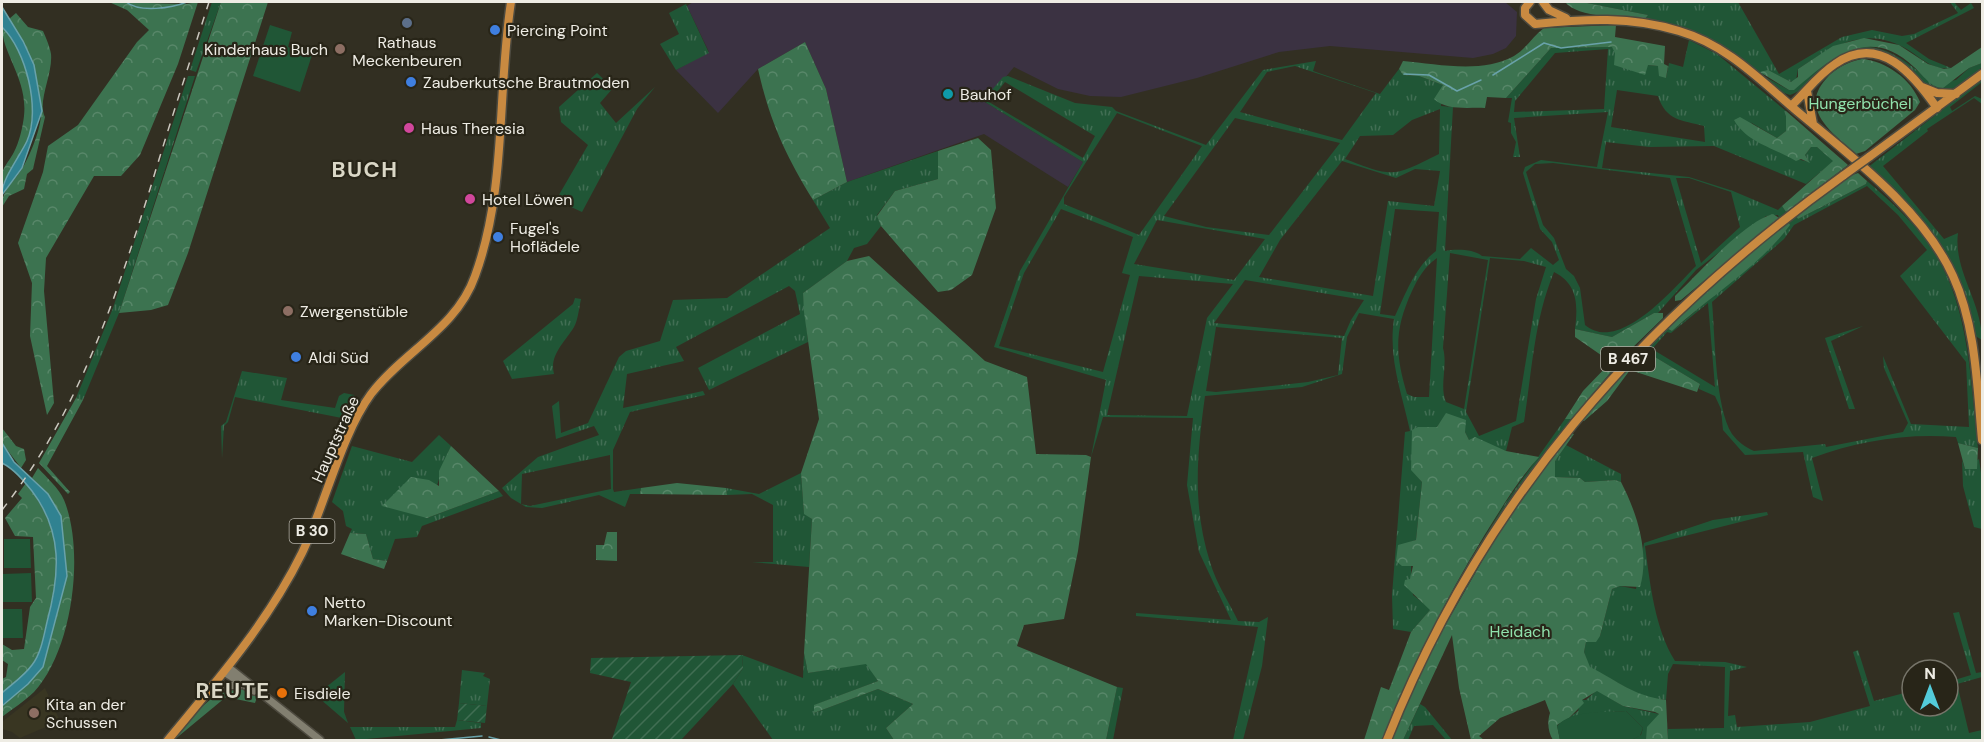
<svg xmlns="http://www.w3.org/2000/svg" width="1984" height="742" viewBox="0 0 1984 742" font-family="'DM Sans',sans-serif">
	<defs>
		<pattern id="grass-tufts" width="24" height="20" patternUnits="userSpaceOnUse" patternTransform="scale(1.5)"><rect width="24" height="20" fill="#205636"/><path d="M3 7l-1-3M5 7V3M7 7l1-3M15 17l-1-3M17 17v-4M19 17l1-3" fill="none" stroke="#416e53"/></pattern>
		<pattern id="forest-crowns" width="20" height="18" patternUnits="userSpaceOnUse" patternTransform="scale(1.5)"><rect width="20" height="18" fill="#3c7350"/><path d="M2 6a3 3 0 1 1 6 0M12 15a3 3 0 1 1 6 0" fill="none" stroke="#588769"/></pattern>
		<pattern id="garden-furrows" width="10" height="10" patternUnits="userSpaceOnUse" patternTransform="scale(1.5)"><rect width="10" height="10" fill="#205636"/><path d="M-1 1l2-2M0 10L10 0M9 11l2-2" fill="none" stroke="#416e53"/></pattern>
	</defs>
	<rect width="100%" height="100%" fill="#322f22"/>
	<path fill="#393622" d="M45 688 60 721 20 738 12 732 2 729V722Z"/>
	<path fill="#3b3242" d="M693 2H1505L1517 12 1516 36 1506 48 1493 54 1473 58 1330 46 1279 52 1197 78 1121 97 1090 96 1058 89 1014 67 985 102 1083 162 1068 187 984 134 847 182 826 89 805 42 758 69 718 113 676 70 709 52 687 6Z"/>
	<path fill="url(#grass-tufts)" fill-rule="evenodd" d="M212 2H221L196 72 190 70Z
		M1582 2H1738L1779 74 1842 37 1872 30 1902 36 1914 34 1958 13 1950 2H1954L1961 10 1971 3 1974 8 1906 43 1929 59 1951 68C1937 71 1924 61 1913 53 1869 23 1836 44 1798 69L1796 80 1791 82 1773 73 1762 75 1789 90C1802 82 1813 72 1826 62 1866 30 1901 54 1932 84L1956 80 1969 68 1982 63V67C1973 75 1960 87 1948 90 1927 96 1911 66 1895 57 1883 51 1868 50 1854 52 1826 55 1814 87 1790 95 1773 90 1759 71 1745 61 1715 38 1682 26 1645 19L1648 15Z
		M686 4 709 53 676 70 660 44 679 34 669 13Z
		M1689 40 1717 54 1786 111V131L1777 138 1750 122 1792 158 1809 162 1805 155 1811 147H1817L1834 161 1806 184 1714 146 1649 147 1606 142 1602 168 1689 177 1733 191 1778 210 1782 206 1786 212 1779 218 1778 215 1766 216 1696 270 1658 313H1654L1612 337 1575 329C1578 305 1578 284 1554 272 1534 320 1532 371 1524 422L1512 427 1506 451 1469 440 1465 432 1440 423 1437 427H1418L1412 470 1422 482 1416 540 1410 542C1412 560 1410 577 1413 595L1431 609 1411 632 1393 629 1392 595 1405 432 1410 431C1402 393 1388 359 1394 319L1359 313 1347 337 1342 374 1302 387 1205 396C1197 454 1192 505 1210 562 1216 583 1229 602 1238 621L1259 622 1268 617 1262 666 1243 740H1233L1258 627 1136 616V613L1231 620 1199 552 1187 485 1193 418 1103 417 1091 457 1106 380 994 347 1020 271 1083 162 985 102V98L1003 77 1008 76 1075 103 1112 107 1116 111 1206 145 1263 70 1316 61 1313 71 1380 94 1399 69 1403 75 1419 76 1443 85 1441 106 1453 107 1445 251C1456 249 1473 249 1482 256L1520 259 1531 248 1553 265 1559 260 1552 242 1540 229 1523 173 1525 167 1541 160 1597 167 1608 112 1514 118 1520 157H1513L1516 142 1511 133V123L1508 122 1512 98H1506L1551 48 1612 47 1648 65 1658 66 1666 78 1669 63 1683 67ZM1608 49 1604 109 1514 112 1515 101 1555 53ZM1295 66 1376 93 1342 140 1240 112 1267 72ZM1005 82 1095 136 1083 158 989 102ZM1617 90 1658 96C1666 121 1682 120 1704 126L1705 142 1611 127ZM1440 109 1439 154C1393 177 1394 178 1345 159L1360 136 1393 135 1412 120ZM1117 113 1202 146 1139 235 1064 204V197ZM1235 118 1340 143 1269 235 1206 227 1164 216ZM1342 161 1396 178 1415 169 1440 171 1434 206 1388 201 1373 296 1259 277 1280 240ZM1553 163 1670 178 1696 266C1673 289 1619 354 1585 325L1580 288 1574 276 1566 269 1554 238 1543 225 1526 172 1535 164ZM1676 178H1689L1731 192 1740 227 1701 263ZM1061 209 1133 237 1122 273 1130 275 1103 372 999 346 1024 273ZM1395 209 1439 212 1436 251C1415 267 1406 293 1395 316L1380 314ZM1157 220 1265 239 1234 280 1134 264ZM1450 253 1488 260 1464 409 1446 402C1439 386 1448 366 1443 348ZM1437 258 1429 397H1414L1407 394C1395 354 1394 330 1412 291 1418 278 1425 266 1437 258ZM1490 258 1524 261 1546 267 1536 299 1516 421 1479 436 1466 412ZM1139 276 1233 284 1207 318 1187 416 1107 415ZM1245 280 1364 300 1351 320 1344 336 1214 323ZM1216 327 1342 338 1338 375 1308 382 1216 392 1206 391Z
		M597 73 613 88 600 103 616 123 655 87 637 109 582 212 556 200 588 145 561 122 559 107Z
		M188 76H195L119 313 83 400 76 398 113 308Z
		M1982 79V82L1950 107 1952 111 1975 96 1982 99V104L1974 98 1927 129 1928 131 1883 166 1944 239 1958 233C1953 270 1982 302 1982 340L1974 335 1949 262 1867 168Z
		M938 151V179L895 191 877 215 881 226 867 244 854 248 847 261 803 293 808 342 709 390 698 368 800 314 795 291 789 286 676 347 684 361 627 374 623 408 703 391 705 395 630 412 613 450V489L614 492 641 488 640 494H630L625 507 599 495 542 508 526 507 511 498 502 488 538 457 599 435 594 426 556 439 552 406 559 401 561 433 588 423 619 357 626 351 660 341 673 300 727 298 830 228 813 200 847 182ZM610 455 611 489 530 506 521 504 522 474Z
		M1867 181C1888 199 1909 218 1926 240 1970 299 1970 378 1978 448L1958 443 1956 437C1906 433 1858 441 1812 458L1823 501 1813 497 1803 452 1745 455 1723 430 1721 409 1715 396 1699 389 1700 384 1645 351 1641 352 1664 327 1672 331 1771 247C1781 237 1785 224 1796 216L1798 219 1866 184ZM1867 186 1898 215 1927 250 1900 276 1966 362 1969 427 1911 424 1883 356 1884 368 1908 423 1903 432 1826 447 1825 444 1754 451C1745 447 1738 442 1732 434 1715 407 1715 336 1712 302L1784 239 1794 225ZM1708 303 1715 387 1652 349 1667 332 1671 333Z
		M575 298 581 299C579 308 578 320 574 327 565 342 549 355 554 374L512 379 503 361 573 304Z
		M1863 326 1831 341 1855 409H1849L1825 338Z
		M242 371 287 378 281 400 335 408 339 396 344 393 354 395 356 399 347 419 235 397 228 422 224 426 222 458 221 426 226 422Z
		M1565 419H1571L1511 497 1461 575 1506 502Z
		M439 435 451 446C440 470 436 493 427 518L499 491 503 496 422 526 417 537 395 539 387 561 373 559 366 534 350 533 352 529 346 526 343 511 332 502 352 446 412 462Z
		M1566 445 1621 474V482L1615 480 1585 482 1580 478 1555 477V461Z
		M1979 459 1982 480V529L1974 527 1963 486 1962 460 1965 469Z
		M801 473 804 513 812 519 809 567 752 562H773V505L752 494 727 495 726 488 759 494Z
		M1767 512 1768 515 1645 546C1650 584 1655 629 1675 661L1725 662 1747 667 1730 671 1728 716 1735 715 1737 727 1810 722 1870 706 1853 652 1858 650 1874 701 1912 691V706H1948V682L1971 675 1953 613 1959 612 1976 673 1982 672V677L1957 684 1969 733 1982 730V740H1668V729L1724 728 1725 667 1673 664 1668 674 1666 700 1643 697 1589 667 1584 652 1586 642 1600 636 1612 589 1620 586 1636 589 1644 543 1713 520Z
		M804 653 808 673 867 663 878 681 815 705 814 713 878 689 913 704 886 728 894 740H773L733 684 743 668 742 655 803 678Z
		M462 670 485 673 483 676 490 679 487 706 459 703Z
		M345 672 344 712 348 723 319 698 320 692Z
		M1117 687 1123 688 1113 740H1106Z
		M1597 690 1623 706 1659 714 1646 740H1631L1641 735 1643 728 1626 711 1593 713 1569 718 1578 711 1581 700H1586Z
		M1420 704 1425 707 1452 740H1446L1433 725 1414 726 1408 740H1403Z
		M457 720 481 723V728L356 740 350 727H455Z"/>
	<path fill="url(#forest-crowns)" d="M109 2 186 4 198 2 178 64 140 155 121 176H94L46 258 44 291 54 403 47 415 30 336 32 283 18 243 43 172 48 146 78 125 137 42 149 30 127 10Z
		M221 2H268L188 253 168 305 151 310 119 313Z
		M1565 2H1582L1648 15 1645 19C1625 17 1577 18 1565 2Z
		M16 13 28 27 43 31C46 38 50 47 51 54 53 74 37 102 45 117L33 169 27 174 24 189 9 196 2 207C2 188 14 183 23 167 31 153 42 127 41 110 41 84 23 41 9 19Z
		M1616 25 1615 37 1665 46 1664 64 1668 66 1666 78 1659 76 1658 66 1648 65 1645 75 1614 65 1615 53 1612 47 1551 48 1506 98 1487 97 1485 108C1468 107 1447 111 1434 99L1443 85 1419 76 1403 75 1399 69 1403 61C1437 64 1482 74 1514 56 1526 49 1533 36 1544 28Z
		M2 27C28 51 38 102 29 136 24 153 12 171 2 185 1 166 6 167 14 152 19 143 23 126 24 116 28 79 2 54 2 27Z
		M1864 38 1899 45 1928 64 1944 69 1951 68 1982 47V63L1969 68 1943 88C1931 88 1923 75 1914 67 1869 24 1831 58 1794 90H1789L1760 72 1768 70 1791 82 1798 77V69L1833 46Z
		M805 42 826 89 847 182 813 200C785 154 770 122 758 69Z
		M1862 59C1886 61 1911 79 1920 102L1915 110 1865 151 1856 154C1834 134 1798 110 1826 79 1835 68 1848 62 1862 59Z
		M1786 111 1848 165 1786 212 1782 206 1833 161 1817 147H1811L1805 155 1810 163 1801 159 1796 161C1775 148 1747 143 1734 120L1740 117 1777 138 1786 131Z
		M978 138 991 150 996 208 972 275 951 290 938 292 881 226 877 216 895 191 938 179V151Z
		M1858 173 1867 181 1866 184 1798 219 1796 216 1849 176Z
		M1773 214 1779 218 1681 300 1675 301V296C1697 275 1745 221 1773 214Z
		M1788 221 1790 225C1759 267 1710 296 1672 331L1664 327 1704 290Z
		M869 256 985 361 1027 377 1036 454 1086 455 1091 457 1078 551 1064 619 1024 625 1017 646 1117 687 1106 740H894L886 728 913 704 878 689 814 713V705L878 681 866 664 808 673 804 653 812 519 804 514 801 473 819 419 804 312 803 293 847 261Z
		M1654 313H1663V318L1628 352 1571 419H1565L1583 391 1611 362 1575 337V329L1612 337Z
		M1645 351 1700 384 1697 392 1630 370 1607 401 1584 421H1578L1641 352Z
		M76 398 83 400 47 466 70 492 68 494 39 463Z
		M1446 413 1466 420 1465 432 1469 440 1475 437 1506 451 1539 457C1518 480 1501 509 1484 536 1444 601 1411 669 1384 740H1364L1381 687 1389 690 1411 632 1430 610 1404 585 1405 580 1410 579 1413 566H1402L1396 561 1398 545 1416 540 1422 482 1411 470 1412 430 1418 427H1437Z
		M2 428 16 446 24 449 26 460 21 468 2 443Z
		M1570 433 1574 434 1555 461V477L1580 478 1585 482 1615 480 1621 482C1637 513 1650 553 1640 587L1620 586 1612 589 1600 636 1596 642H1586L1584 652 1590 667C1620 682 1631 695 1666 700L1668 740H1646L1647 727 1659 714 1655 712 1623 706 1597 691 1582 700 1584 703 1569 718 1557 725 1560 740H1553C1548 732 1547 722 1550 713L1545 700 1500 718 1479 736 1484 740H1471L1459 688 1452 635 1403 740H1390L1427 657 1500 530Z
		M1958 443 1978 448 1977 469H1965Z
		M451 446 499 491 427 518 382 506 411 477 429 480 439 486V471Z
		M38 468C46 477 59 488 64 500 85 551 73 650 34 692 25 701 12 709 2 717V706L28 684 67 576 48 494 32 478Z
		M26 483C62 531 62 564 47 621 44 635 41 653 32 665 24 676 12 684 2 693V679L6 677 8 664 2 660V644L12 650 24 649 30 607 36 598 33 537 15 536 5 518 22 498 18 494Z
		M677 483 726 488 727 495 640 494 641 488Z
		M607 532H617V561L596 560V545H604Z
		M350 533 366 534 373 559 387 561 384 569 341 554Z
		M240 688 257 697 255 703 226 697 174 740C193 718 209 690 240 688Z"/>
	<path fill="url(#garden-furrows)" d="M742 655 743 668 733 684 681 740 612 739 631 682 590 673 591 658Z
		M459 703 487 706 485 723 457 720Z"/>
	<path fill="#205636" d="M270 25 292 32 288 47 312 55 300 92 253 76Z
		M4 539H30L31 568H4Z
		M31 573 32 602H3V574Z
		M2 609H22L23 638H2Z
		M1626 711 1643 728 1640 736 1631 740H1560L1557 726C1571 710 1606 712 1626 711Z"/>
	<path fill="#308291" stroke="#69a2aa" stroke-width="1.5" d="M2 7 23 41 34 65 42 111 22 168 2 195C1 180 20 156 27 141 41 110 26 50 2 27Z
		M2 443 14 462 48 494 61 516 67 576 43 667 28 684 2 706V693C12 684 24 676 32 665 41 654 44 635 47 622 60 574 63 532 32 491 23 480 14 469 2 463Z"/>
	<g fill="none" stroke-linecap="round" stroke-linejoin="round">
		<path stroke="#69a2aa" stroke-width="1.5" d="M126 2C140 13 172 8 187 2
			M1404 74 1429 75 1457 91 1481 80
			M1493 75 1544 43 1561 48 1611 42
			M489 737 501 740
			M439 740 482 736"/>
		<defs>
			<path id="minor" d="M228 667 320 740
				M224 672 254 691
				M207 695 226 686 240 685"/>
			<path id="major" d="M1530 2 1525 8V15L1535 24C1584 19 1631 16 1679 31 1727 45 1760 80 1798 112 1852 157 1923 210 1953 276 1976 326 1977 386 1982 440
				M1543 2 1549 10 1566 18
				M1922 87 1937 93 1956 94
				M1807 91 1813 124
				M1791 106C1806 92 1818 75 1835 64 1880 33 1914 75 1937 108
				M1869 157 1982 74
				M168 740C217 681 268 622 302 553 325 505 341 435 371 394 403 352 457 328 475 276 507 189 497 92 511 2
				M1387 740C1481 503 1638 323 1844 175"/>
		</defs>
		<use href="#minor" stroke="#4d4a3f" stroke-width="10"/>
		<use href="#major" stroke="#4d4a3f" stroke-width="11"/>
		<use href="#minor" stroke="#827f70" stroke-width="7"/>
		<use href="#major" stroke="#c98a41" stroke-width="8"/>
		<path stroke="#cbc8bf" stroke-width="1.5" stroke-dasharray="8 8" stroke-linecap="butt" d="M2 510C78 412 113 306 150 189 169 126 189 64 209 2"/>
		<defs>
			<path id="major-bridge" d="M1844 175 1869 157"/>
		</defs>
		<use href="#major-bridge" stroke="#4d4a3f" stroke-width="11" stroke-linecap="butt"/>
		<use href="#major-bridge" stroke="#c98a41" stroke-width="8"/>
	</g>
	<circle fill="#5c6f8a" stroke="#282518" stroke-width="2" cx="407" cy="23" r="6"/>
	<g fill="#3f7fe0" stroke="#282518" stroke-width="2">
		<circle cx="495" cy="30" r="6"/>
		<circle cx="411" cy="82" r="6"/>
		<circle cx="498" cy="237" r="6"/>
		<circle cx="296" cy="357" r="6"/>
		<circle cx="312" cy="611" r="6"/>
	</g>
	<g fill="#8d6e63" stroke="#282518" stroke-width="2">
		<circle cx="340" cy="49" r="6"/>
		<circle cx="288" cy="311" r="6"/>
		<circle cx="34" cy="713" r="6"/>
	</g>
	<circle fill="#0f9aa8" stroke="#282518" stroke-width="2" cx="948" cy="94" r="6"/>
	<g fill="#d1479c" stroke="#282518" stroke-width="2">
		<circle cx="409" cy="128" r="6"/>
		<circle cx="470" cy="199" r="6"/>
	</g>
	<circle fill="#e8710a" stroke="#282518" stroke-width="2" cx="282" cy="693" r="6"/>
	<g text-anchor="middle" stroke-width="4.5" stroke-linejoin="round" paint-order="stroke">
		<g fill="#282518" stroke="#b3b0a7" stroke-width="1.5">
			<rect x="1601" y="347" width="54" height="24" rx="4.5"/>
			<rect x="289.5" y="519" width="45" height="24" rx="4.5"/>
		</g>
		<g font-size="15" font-weight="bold" fill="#eeece4">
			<text x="1628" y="364">B 467</text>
			<text x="312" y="536">B 30</text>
		</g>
		<g font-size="16" fill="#eeece4" stroke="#282518" text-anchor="start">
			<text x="507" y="36">Piercing Point</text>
			<text x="407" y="48" text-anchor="middle">Rathaus<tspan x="407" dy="18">Meckenbeuren</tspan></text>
			<text x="328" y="55" text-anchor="end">Kinderhaus Buch</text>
			<text x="423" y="88">Zauberkutsche Brautmoden</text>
			<text x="960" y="100">Bauhof</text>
			<text x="421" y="134">Haus Theresia</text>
			<text x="482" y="205">Hotel Löwen</text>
			<text x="510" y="234">Fugel's<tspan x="510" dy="18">Hoflädele</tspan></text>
			<text x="300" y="317">Zwergenstüble</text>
			<text x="308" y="363">Aldi Süd</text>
			<text x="324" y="608">Netto<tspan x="324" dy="18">Marken-Discount</tspan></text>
			<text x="294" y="699">Eisdiele</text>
			<text x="46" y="710">Kita an der<tspan x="46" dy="18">Schussen</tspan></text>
		</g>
		<g font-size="16" fill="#90e2ac" stroke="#282518">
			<text x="1860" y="109">Hungerbüchel</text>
			<text x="1520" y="637">Heidach</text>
		</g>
		<g font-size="16" fill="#eeece4" stroke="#282518">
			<text transform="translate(335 439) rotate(-66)" y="6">Hauptstraße</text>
		</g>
		<g font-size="22" font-weight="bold" letter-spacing="1.5" fill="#dad7c6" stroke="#282518">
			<text x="365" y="177">BUCH</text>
			<text x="233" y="698">REUTE</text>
		</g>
	</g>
	<rect width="1984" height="742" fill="none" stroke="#eeece4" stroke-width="6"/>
	<g transform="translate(1930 688)"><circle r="28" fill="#282518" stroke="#77756a" stroke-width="1.5"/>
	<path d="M0-4.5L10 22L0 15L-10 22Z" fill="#53cbda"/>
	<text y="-9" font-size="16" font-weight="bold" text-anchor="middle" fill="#eeece4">N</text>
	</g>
</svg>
